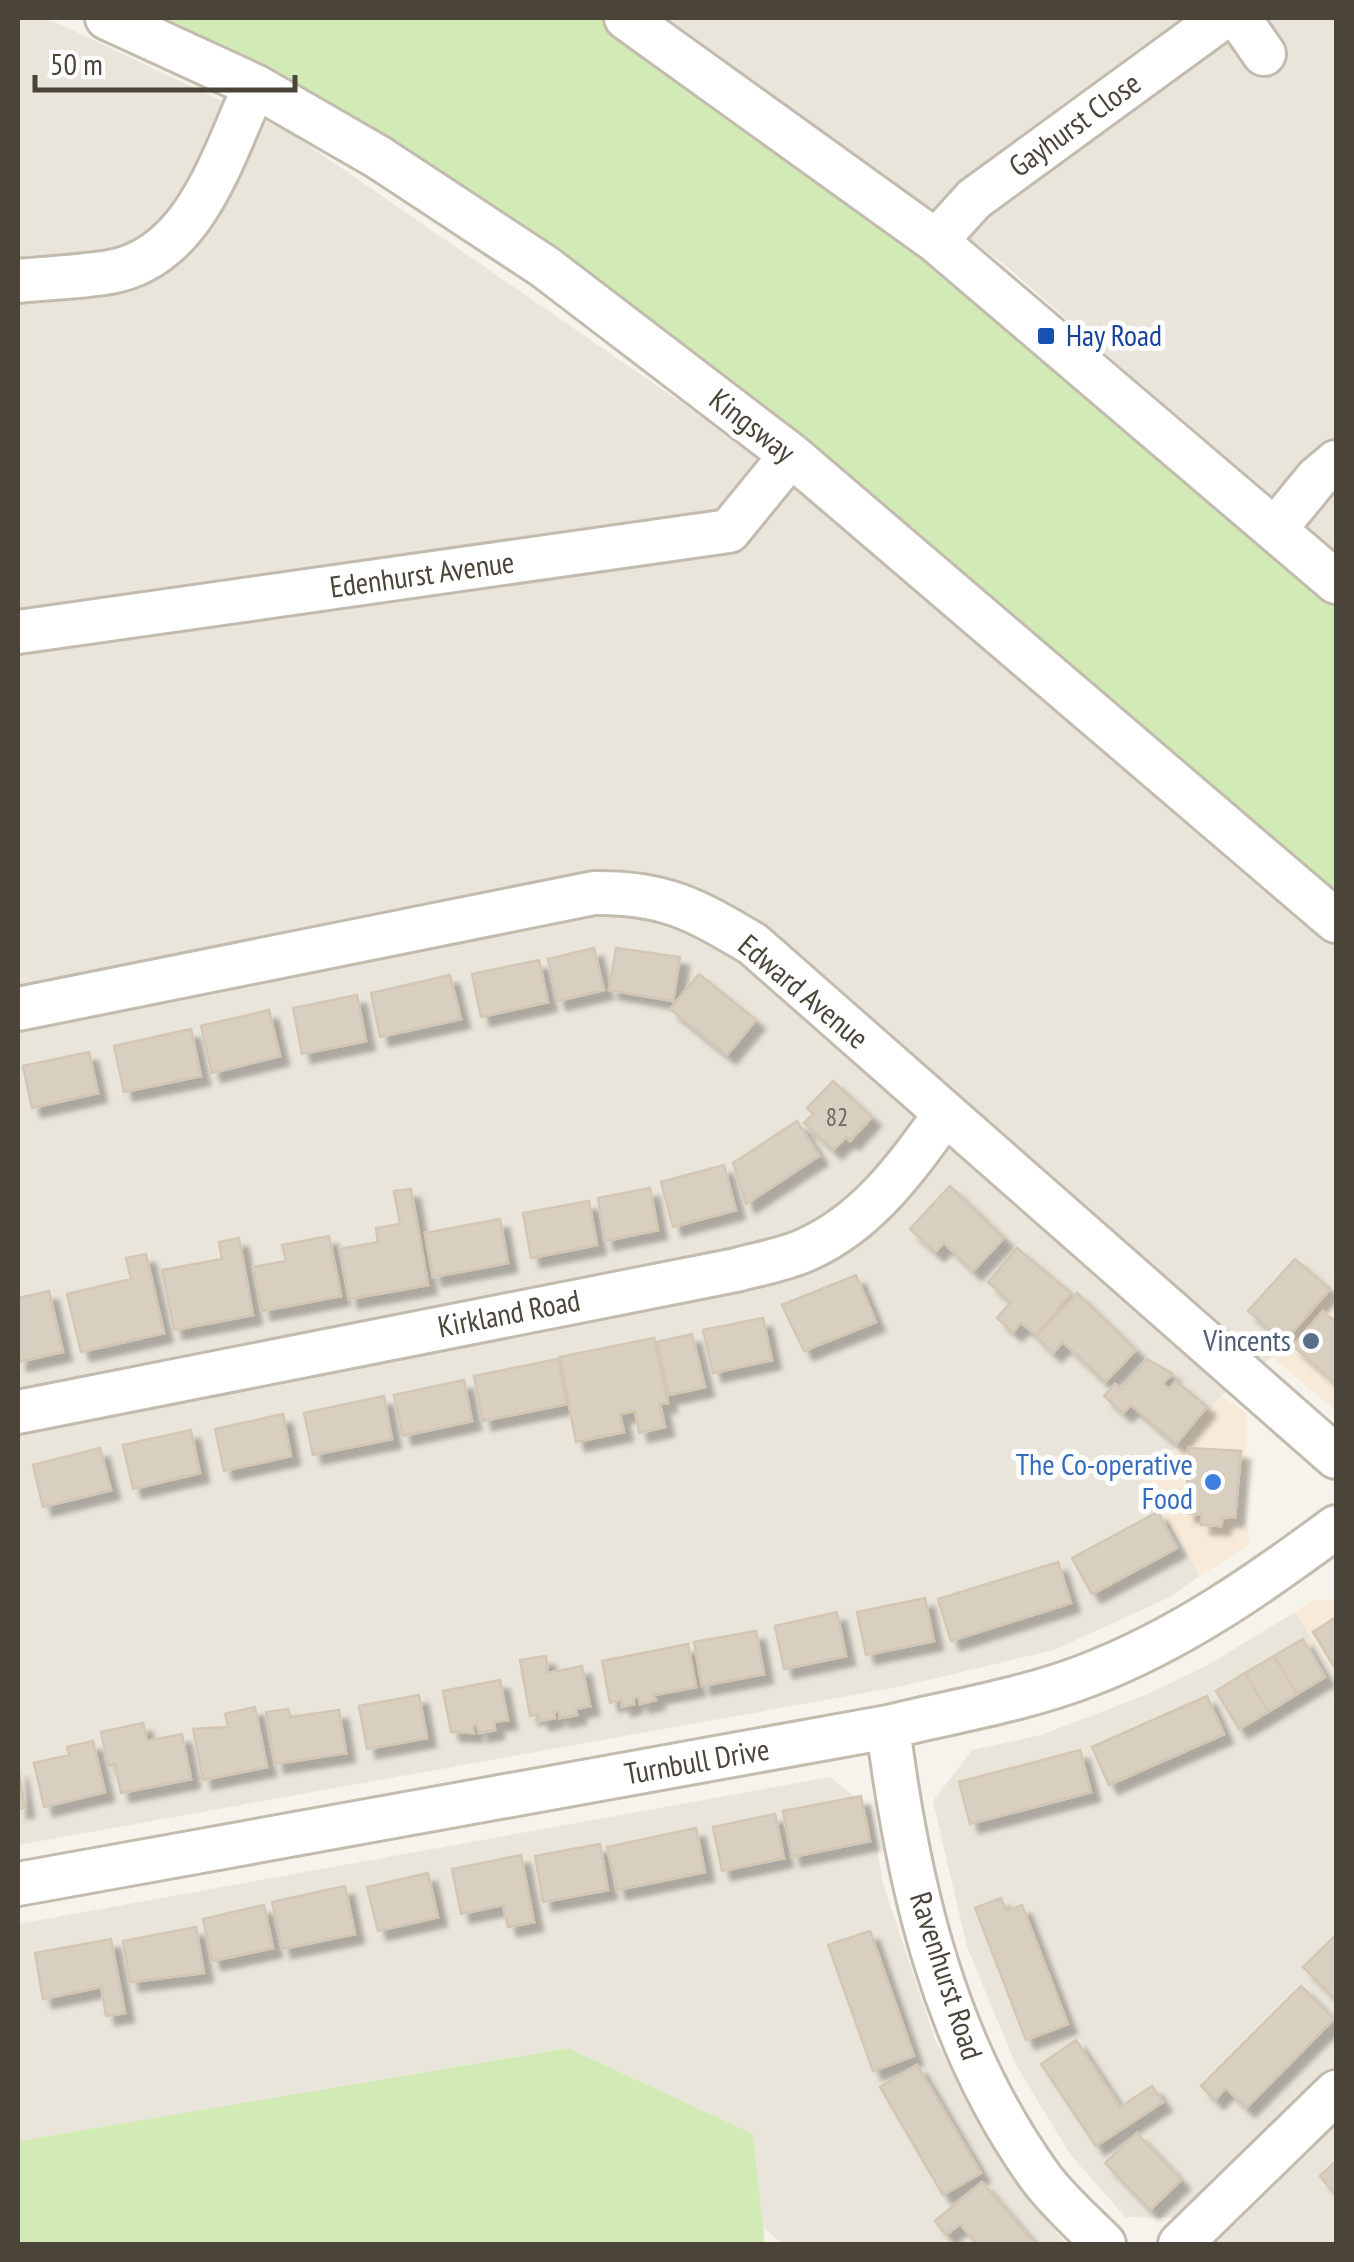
<svg xmlns="http://www.w3.org/2000/svg" width="1354" height="2262" viewBox="0 0 1354 2262" font-family="'PT Sans Narrow',sans-serif">
	<defs>
		<filter id="shadow"><feDropShadow dx="9" dy="9" stdDeviation="2.5" flood-color="#0004"/></filter>
	</defs>
	<rect width="100%" height="100%" fill="#f6f3ec"/>
	<path fill="#eae5da" d="M18 18 53 21 292 134 779 470 1336 943V1282L1272 1357 1221 1396 1145 1481 1200 1576 1170 1597 1054 1650 903 1686 18 1845Z
		M668 18H1336V555L1005 265Z
		M1295 1612 1336 1675V2244H1206L1177 2218 1125 2217 1070 2154 1015 2063 967 1947 933 1801 972 1750 1041 1735 1143 1696 1208 1665Z
		M830 1777 871 1810 883 1884 935 2040 1013 2178 1066 2244H783L763 2227 753 2134 568 2048 18 2141V1924Z"/>
	<path fill="#f7ead8" d="M1336 1282V1411L1272 1357Z
		M1221 1396 1247 1413 1245 1514 1250 1544 1200 1576 1145 1481Z
		M1336 1599V1675L1295 1612 1312 1601Z"/>
	<path fill="#d2eab5" d="M163 18H607L780 135 1336 600V897C1107 700 882 499 642 317 490 202 339 92 163 18Z
		M568 2048 753 2134 765 2244H18V2141Z"/>
	<path fill="#d8cfc1" stroke="#d3c7b4" stroke-width="2.5" filter="url(#shadow)" d="M594 948 604 990 557 1001 548 959Z
		M616 948 680 957 673 1001 609 990Z
		M539 960 548 1002 481 1017 472 974Z
		M699 974 756 1020 727 1055 670 1009Z
		M450 975 461 1019 380 1037 371 993Z
		M357 995 366 1041 302 1054 293 1008Z
		M269 1010 280 1056 212 1073 201 1026Z
		M191 1029 201 1076 124 1092 114 1046Z
		M89 1052 98 1093 32 1108 23 1066Z
		M833 1081 872 1117 850 1141 846 1137 833 1150 804 1123 813 1114 807 1108Z
		M797 1121 819 1156 746 1204 733 1163Z
		M724 1165 736 1210 673 1227 661 1182Z
		M950 1186 1004 1238 973 1271 944 1243 935 1252 910 1229Z
		M650 1188 658 1230 605 1241 598 1198Z
		M411 1189 428 1285 349 1299 340 1249 378 1242 376 1228 400 1224 394 1191Z
		M589 1201 597 1245 531 1258 523 1213Z
		M500 1219 508 1263 433 1277 425 1233Z
		M329 1236 341 1296 262 1311 253 1267 286 1261 282 1245Z
		M239 1238 253 1315 174 1330 162 1270 222 1259 219 1242Z
		M1017 1248 1071 1293 1036 1335 1021 1323 1013 1332 997 1318 1011 1302 988 1282Z
		M146 1254 164 1333 81 1352 67 1294 131 1279 126 1258Z
		M1295 1259 1330 1289 1288 1337 1277 1328 1273 1332 1248 1311Z
		M856 1275 876 1322 804 1351 782 1305Z
		M49 1291 63 1352 18 1362V1298Z
		M1077 1293 1136 1350 1105 1382 1063 1342 1053 1353 1036 1337Z
		M1323 1311 1336 1322V1384L1293 1346Z
		M763 1318 772 1360 713 1373 703 1330Z
		M692 1334 705 1387 669 1395 657 1342Z
		M654 1338 668 1403 660 1404 665 1427 639 1433 635 1411 620 1414 624 1432 576 1442 560 1357Z
		M558 1359 567 1404 483 1421 474 1376Z
		M1147 1359 1172 1373 1163 1384 1169 1389 1176 1381 1207 1407 1176 1444 1131 1405 1123 1413 1104 1396 1115 1384 1121 1389Z
		M464 1380 472 1421 403 1436 394 1395Z
		M384 1396 392 1439 313 1455 304 1413Z
		M283 1414 291 1456 224 1471 215 1429Z
		M191 1430 200 1473 133 1489 123 1445Z
		M100 1448 111 1490 43 1507 33 1465Z
		M1189 1448 1241 1451 1235 1517 1223 1518 1221 1526 1201 1525 1202 1515 1186 1513Z
		M1158 1512 1177 1548 1092 1594 1072 1558Z
		M1058 1562 1071 1603 951 1641 938 1599Z
		M925 1598 934 1641 866 1655 857 1612Z
		M837 1612 846 1656 784 1669 775 1626Z
		M1336 1617V1670L1313 1632Z
		M756 1631 764 1674 702 1686 694 1642Z
		M1303 1639 1325 1677 1297 1694 1274 1656Z
		M688 1644 696 1687 654 1695 656 1700 640 1704 639 1697 633 1698 634 1704 622 1707 621 1700 610 1703 602 1661Z
		M546 1656 548 1673 582 1666 590 1706 576 1709 577 1715 560 1718 559 1711 554 1712 555 1718 540 1721 539 1714 530 1716 520 1660Z
		M1274 1656 1297 1694 1268 1712 1245 1673Z
		M1245 1673 1268 1712 1239 1729 1216 1691Z
		M500 1680 508 1720 494 1722 495 1730 479 1733 477 1724 472 1726 474 1733 451 1732 443 1691Z
		M419 1695 427 1738 367 1749 359 1706Z
		M1207 1696 1224 1734 1109 1785 1092 1747Z
		M255 1707 267 1767 203 1780 193 1729 228 1727 225 1714Z
		M288 1709 291 1717 339 1710 346 1753 275 1764 266 1712Z
		M143 1723 147 1741 182 1734 191 1779 121 1793 115 1764 108 1766 101 1732Z
		M93 1741 105 1792 44 1807 34 1763 69 1755 67 1747Z
		M1080 1750 1091 1792 970 1824 959 1782Z
		M18 1767 25 1808 18 1809Z
		M861 1796 870 1841 792 1857 783 1811Z
		M775 1814 784 1858 722 1871 713 1827Z
		M696 1828 705 1872 617 1890 607 1847Z
		M600 1844 608 1890 543 1902 535 1856Z
		M521 1855 534 1922 508 1927 503 1905 461 1914 452 1869Z
		M428 1873 438 1917 378 1931 367 1887Z
		M345 1886 355 1934 282 1949 272 1902Z
		M1001 1898 1006 1911 1022 1905 1068 2024 1026 2040 975 1908Z
		M264 1905 273 1948 212 1961 203 1919Z
		M196 1927 204 1973 130 1982 123 1941Z
		M870 1931 914 2056 873 2071 828 1945Z
		M1336 1935V1995L1334 1998 1303 1967Z
		M111 1939 125 2013 106 2016 101 1987 43 1999 35 1953Z
		M1301 1986 1334 2019 1246 2108 1226 2088 1215 2100 1201 2086Z
		M1076 2040 1120 2107 1152 2086 1163 2102 1096 2146 1041 2064Z
		M917 2065 981 2173 943 2195 880 2087Z
		M1137 2133 1181 2180 1150 2210 1105 2163Z
		M1336 2161V2195L1320 2176Z
		M982 2182 1035 2244H977L960 2224 946 2235 935 2221Z"/>
	<g fill="none" stroke-linecap="round" stroke-linejoin="round">
		<defs>
			<path id="street" d="M107 18 255 86 378 157 545 267 791 455 1336 921
				M626 18 936 241 1336 582
				M1239 18 1264 54
				M936 241 974 199 1222 18
				M18 281C48 278 80 277 110 272 196 257 223 154 255 86
				M1276 528 1317 478 1336 462
				M18 632 729 531 791 455
				M18 1009 594 893C664 892 694 909 753 944L1336 1457
				M18 1412 736 1270C758 1264 782 1260 803 1251 867 1224 906 1168 945 1114
				M888 1727C908 1886 945 2046 1041 2178 1059 2202 1083 2223 1104 2244
				M18 1884 888 1727C954 1711 1024 1700 1088 1675 1179 1640 1258 1585 1336 1527
				M1180 2244 1336 2092"/>
		</defs>
		<use href="#street" stroke="#c2bbae" stroke-width="48"/>
		<use href="#street" stroke="#fff" stroke-width="42"/>
	</g>
	<rect fill="#1a4fb4" stroke="#fff" stroke-width="4" x="1036" y="326" width="20" height="20" rx="5"/>
	<circle fill="#5c6f8a" stroke="#fff" stroke-width="4" cx="1311" cy="1341" r="10"/>
	<circle fill="#3f7fe0" stroke="#fff" stroke-width="4" cx="1213" cy="1482" r="10"/>
	<g text-anchor="middle" stroke-width="10" stroke-linejoin="round" paint-order="stroke">
		<g font-size="25" fill="#6e675b">
			<text x="837" y="1126">82</text>
		</g>
		<g font-size="30" fill="#4b4439" stroke="#fff">
			<text transform="translate(1075 125) rotate(-36)" y="10">Gayhurst Close</text>
			<text transform="translate(752 426) rotate(38)" y="10">Kingsway</text>
			<text transform="translate(422 575) rotate(-8)" y="10">Edenhurst Avenue</text>
			<text transform="translate(803 992) rotate(40)" y="10">Edward Avenue</text>
			<text transform="translate(509 1314) rotate(-11)" y="10">Kirkland Road</text>
			<text transform="translate(697 1762) rotate(-10)" y="10">Turnbull Drive</text>
			<text transform="translate(946 1976) rotate(72)" y="10">Ravenhurst Road</text>
		</g>
		<g font-size="30" fill="#164399" stroke="#fff" text-anchor="start">
			<text x="1066" y="346">Hay Road</text>
		</g>
		<g font-size="30" fill="#4e5e75" stroke="#fff" text-anchor="end">
			<text x="1291" y="1351">Vincents</text>
		</g>
		<g font-size="30" fill="#366cbe" stroke="#fff" text-anchor="end">
			<text x="1193" y="1475">The Co-operative<tspan x="1193" dy="34">Food</tspan></text>
		</g>
	</g>
	<rect width="1354" height="2262" fill="none" stroke="#4b4439" stroke-width="40"/>
	<path d="M35 75v15h260v-15" fill="none" stroke="#4b4439" stroke-width="5"/>
	<text x="50" y="75" font-size="30" fill="#4b4439" stroke="#ffffff" stroke-width="8" paint-order="stroke">50 m</text>
</svg>
